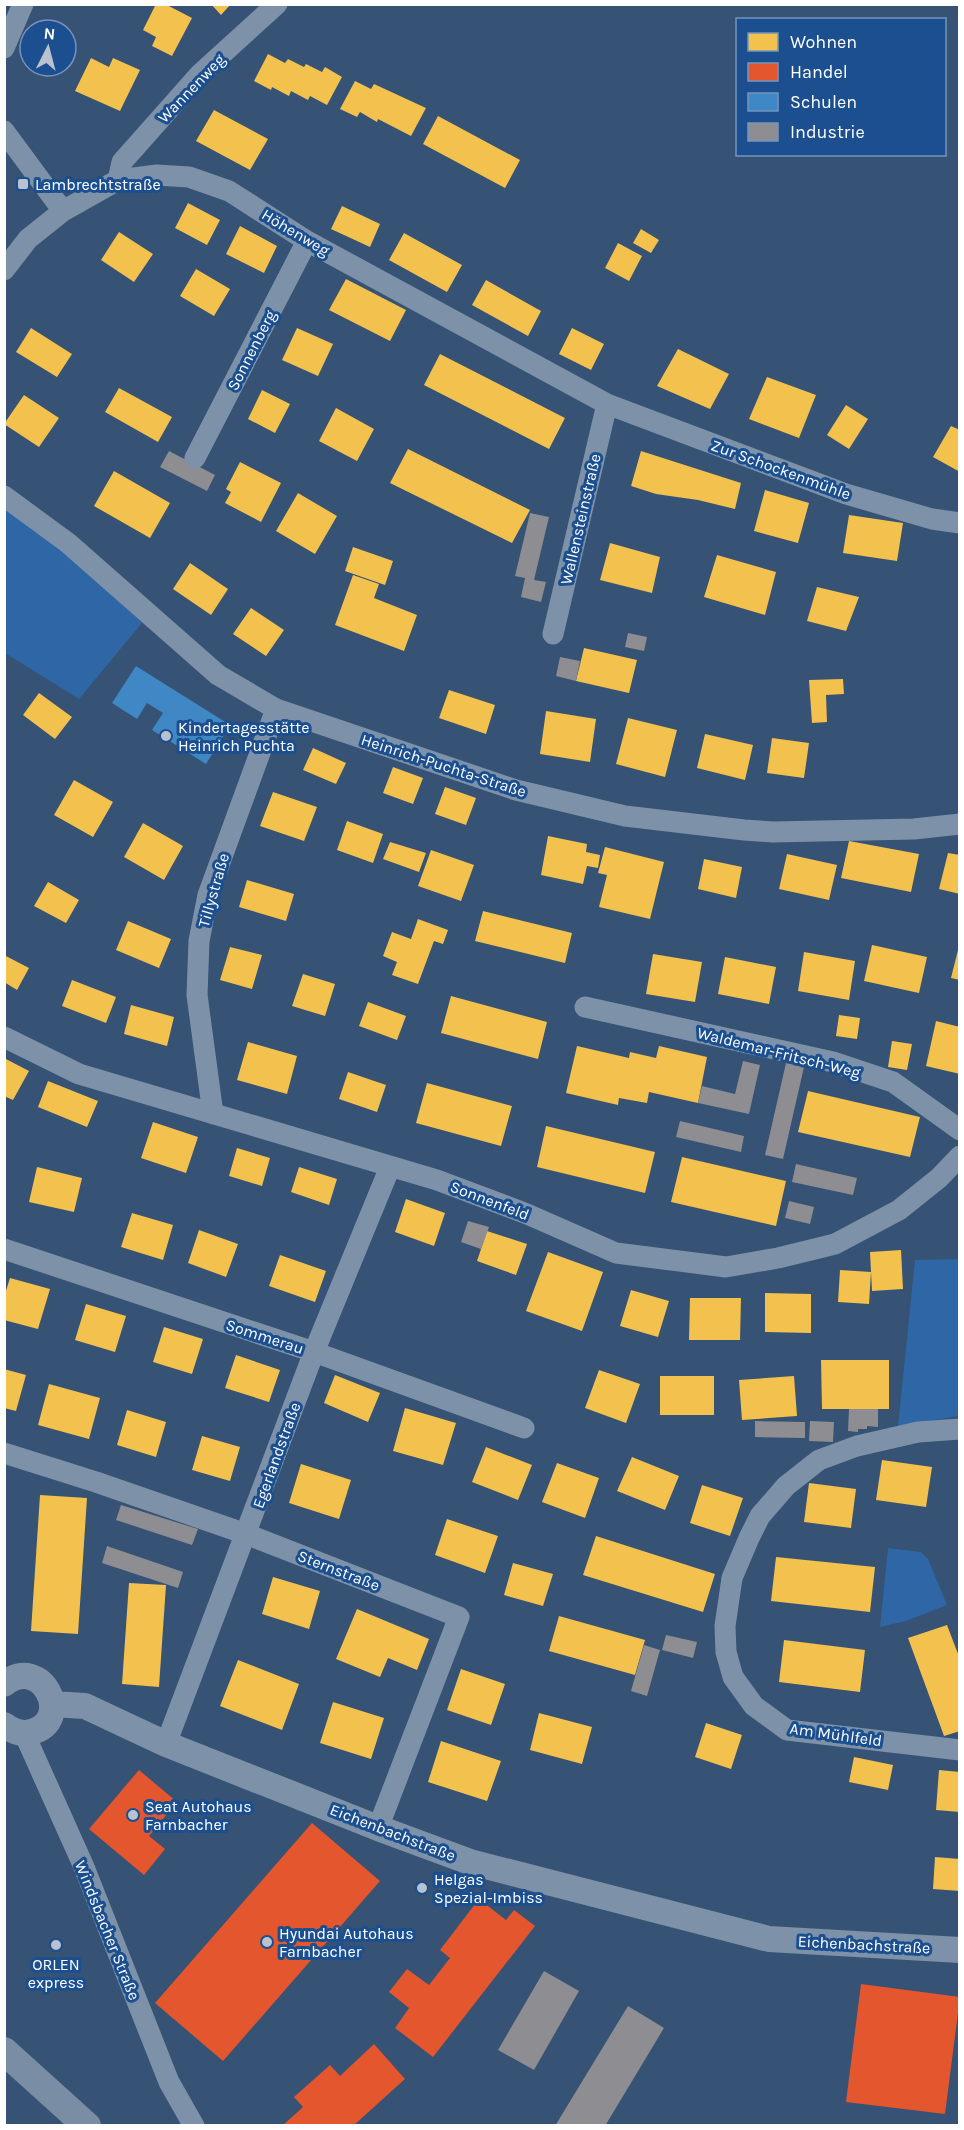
<svg xmlns="http://www.w3.org/2000/svg" width="964" height="2130" viewBox="0 0 964 2130" font-family="Karla,sans-serif">
	<rect width="100%" height="100%" fill="#365274"/>
	<path fill="#2f66a5" d="M4 508 68 553 142 623 79 699 5 653Z
		M959 1259V1416L898 1426 915 1260Z
		M888 1548 921 1552 928 1559 947 1605 906 1621 880 1627Z"/>
	<path fill="#f2c14e" d="M156 4H165L192 18 172 56 152 46 156 37 143 30Z
		M211 4H231L221 15Z
		M268 54 285 63 288 59 304 67 306 64 322 72 325 67 342 77 327 105 310 96 308 100 291 91 289 96 272 87 271 90 254 81Z
		M91 58 109 67 113 58 140 70 120 111 75 91Z
		M355 81 371 89 374 84 426 108 411 136 378 119 377 122 360 112 357 117 340 109Z
		M214 110 268 139 250 170 196 141Z
		M438 116 520 160 505 188 423 144Z
		M188 203 220 220 207 245 175 228Z
		M342 206 380 224 370 247 331 229Z
		M240 226 277 246 264 273 226 254Z
		M641 229 659 240 651 253 633 243Z
		M119 232 153 254 134 282 101 260Z
		M404 233 462 265 447 292 389 260Z
		M618 243 642 256 629 281 605 268Z
		M196 269 230 289 214 316 180 296Z
		M346 279 406 310 390 341 329 310Z
		M486 280 541 311 528 336 472 305Z
		M31 328 72 354 57 377 16 352Z
		M297 328 333 344 318 376 282 360Z
		M572 328 604 344 591 370 559 354Z
		M678 349 729 374 710 409 657 386Z
		M440 354 565 418 549 449 424 385Z
		M767 377 816 395 799 438 749 419Z
		M119 388 172 417 158 442 105 412Z
		M262 390 290 404 275 433 248 419Z
		M24 395 59 418 39 447 4 424Z
		M846 405 868 419 849 449 827 435Z
		M336 408 374 429 357 461 319 441Z
		M951 426 960 430V472L933 457Z
		M408 449 530 510 512 543 390 483Z
		M641 451 741 483 735 509 698 500 656 494 631 486Z
		M240 462 281 483 261 522 225 503 231 492 226 489Z
		M114 471 170 503 150 538 94 506Z
		M765 490 809 503 798 543 754 531Z
		M298 493 337 516 315 554 276 531Z
		M849 515 903 523 897 561 843 553Z
		M610 543 660 557 652 593 600 580Z
		M353 547 393 561 385 585 345 571Z
		M717 555 776 572 765 615 704 597Z
		M190 563 228 589 211 615 173 589Z
		M353 575 379 584 374 598 417 615 404 651 335 625Z
		M817 587 859 597 846 631 807 621Z
		M251 608 284 630 266 656 233 634Z
		M584 648 637 660 629 693 576 681Z
		M843 679 844 694 826 695 827 722 812 723 809 680Z
		M449 690 495 705 486 734 439 718Z
		M39 693 72 717 55 739 23 715Z
		M546 711 596 719 590 762 540 754Z
		M628 718 677 730 665 777 616 764Z
		M705 734 753 745 745 780 697 768Z
		M772 738 809 743 804 778 767 773Z
		M313 748 346 763 336 784 303 770Z
		M393 767 423 778 413 804 383 793Z
		M74 780 113 802 93 837 54 815Z
		M445 787 476 798 466 825 435 814Z
		M273 792 317 807 304 841 260 826Z
		M347 821 383 834 373 863 337 850Z
		M143 823 183 846 164 880 124 857Z
		M548 836 587 844 586 852 600 855 598 868 587 866 583 884 541 875Z
		M849 841 919 854 911 892 841 878Z
		M390 842 426 853 419 872 383 859Z
		M605 847 664 862 650 919 599 907 607 875 598 873Z
		M431 850 474 865 461 901 418 886Z
		M948 853 960 855V894L939 889Z
		M787 854 837 865 829 900 779 889Z
		M704 859 742 867 736 898 698 889Z
		M247 880 294 894 286 921 239 907Z
		M48 882 79 900 66 923 34 906Z
		M483 911 572 933 565 963 475 941Z
		M418 919 448 930 443 944 434 941 418 984 392 975 397 962 383 956 392 932 411 939Z
		M128 921 171 939 159 968 116 950Z
		M960 942V980L951 978Z
		M872 945 927 957 919 993 864 981Z
		M230 947 262 955 252 989 220 980Z
		M804 952 855 961 849 1000 798 991Z
		M653 954 702 962 695 1002 646 994Z
		M4 955 29 968 17 990 4 982Z
		M725 957 776 967 769 1004 718 994Z
		M303 974 335 984 325 1016 292 1006Z
		M72 980 116 997 106 1023 62 1006Z
		M451 996 547 1022 538 1059 441 1033Z
		M368 1002 406 1016 397 1040 359 1026Z
		M131 1005 174 1017 167 1046 124 1034Z
		M839 1015 860 1018 857 1039 836 1036Z
		M936 1021 960 1027V1074L926 1066Z
		M892 1041 912 1044 907 1070 888 1067Z
		M248 1042 297 1056 287 1094 237 1080Z
		M577 1046 629 1058 630 1052 656 1058 659 1046 707 1057 698 1103 649 1092 647 1103 619 1098 618 1105 566 1093Z
		M4 1058 29 1071 13 1100 4 1096Z
		M348 1072 386 1085 377 1112 339 1099Z
		M48 1081 98 1101 87 1127 38 1107Z
		M427 1083 512 1106 501 1146 416 1123Z
		M808 1091 920 1117 910 1157 798 1132Z
		M153 1122 198 1137 186 1173 141 1158Z
		M546 1126 655 1152 645 1193 537 1167Z
		M237 1148 270 1158 262 1186 229 1176Z
		M682 1157 786 1181 776 1226 671 1202Z
		M37 1167 82 1178 74 1212 29 1202Z
		M299 1167 337 1179 329 1205 291 1192Z
		M406 1199 445 1213 434 1246 395 1232Z
		M132 1213 173 1225 163 1260 121 1247Z
		M199 1230 238 1244 226 1277 188 1263Z
		M487 1231 527 1244 516 1275 477 1261Z
		M901 1250 903 1289 872 1291 870 1252Z
		M548 1252 603 1272 582 1331 526 1311Z
		M280 1255 326 1271 315 1302 269 1286Z
		M840 1270 871 1272 869 1304 838 1302Z
		M10 1278 50 1289 38 1329 4 1320V1297Z
		M631 1290 669 1301 658 1337 620 1326Z
		M765 1293 811 1294V1333L765 1332Z
		M690 1298H741L740 1340H689Z
		M86 1304 126 1316 115 1352 75 1340Z
		M164 1327 203 1339 192 1374 153 1362Z
		M236 1355 280 1370 269 1402 225 1388Z
		M821 1360H889V1409H822Z
		M4 1369 26 1375 16 1411 4 1408Z
		M599 1370 640 1384 626 1423 585 1408Z
		M335 1375 380 1393 368 1422 324 1403Z
		M660 1376H714V1415H660Z
		M794 1376 797 1416 742 1420 739 1380Z
		M49 1384 100 1398 89 1439 38 1425Z
		M405 1408 456 1423 443 1465 393 1451Z
		M127 1410 166 1422 156 1457 117 1445Z
		M202 1436 240 1447 230 1481 192 1470Z
		M486 1447 532 1465 518 1500 472 1482Z
		M632 1457 679 1476 665 1510 617 1491Z
		M882 1460 932 1467 926 1507 876 1500Z
		M557 1463 599 1478 585 1518 542 1502Z
		M301 1464 351 1480 339 1519 289 1503Z
		M809 1483 856 1489 851 1528 804 1522Z
		M702 1485 743 1498 730 1536 690 1523Z
		M40 1495 87 1498 78 1634 31 1631Z
		M447 1519 498 1536 485 1573 435 1555Z
		M596 1536 715 1574 703 1612 583 1575Z
		M776 1557 875 1567 870 1612 771 1601Z
		M513 1563 553 1574 543 1606 504 1595Z
		M273 1577 320 1591 309 1629 262 1614Z
		M129 1583 166 1585 159 1687 122 1684Z
		M357 1609 429 1639 417 1670 388 1658 380 1677 336 1659Z
		M559 1616 645 1640 635 1675 549 1651Z
		M947 1625 960 1659V1731L944 1736 908 1638Z
		M784 1640 865 1650 860 1692 779 1682Z
		M238 1660 299 1684 282 1730 220 1706Z
		M461 1669 505 1684 491 1725 447 1710Z
		M333 1702 384 1718 371 1759 320 1743Z
		M539 1713 592 1727 582 1764 530 1750Z
		M706 1723 742 1735 731 1769 695 1757Z
		M441 1741 501 1761 487 1801 428 1782Z
		M854 1757 893 1765 888 1790 849 1782Z
		M939 1770 960 1772V1812L936 1810Z
		M935 1857 960 1859V1891L933 1889Z"/>
	<path fill="#e4572e" d="M139 1770 177 1802 149 1836 165 1849 144 1875 89 1829Z
		M312 1823 380 1881 223 2061 155 2003Z
		M479 1899 506 1920 514 1910 535 1926 433 2057 395 2028 409 2008 389 1992 407 1969 429 1985 450 1958 440 1950Z
		M861 1984 960 1997 945 2114 846 2102Z
		M374 2044 405 2079 353 2126H282L303 2107 294 2097 330 2065 340 2076Z"/>
	<path fill="#3f88c5" d="M136 666 230 725 206 764 152 730 163 713 147 703 137 719 112 703Z"/>
	<path fill="#8d8d92" d="M169 451 215 475 207 491 160 467Z
		M530 513 549 517 534 580 546 582 541 602 521 597 525 578 515 576Z
		M628 633 647 637 644 651 625 647Z
		M560 657 580 661 576 681 556 676Z
		M743 1061 760 1065 749 1114 698 1103 702 1086 735 1094Z
		M786 1063 804 1067 783 1159 765 1155Z
		M680 1121 744 1136 741 1152 676 1137Z
		M796 1164 857 1178 853 1195 792 1182Z
		M789 1201 814 1207 810 1224 785 1218Z
		M468 1221 489 1227 481 1249 461 1242Z
		M849 1409H878V1427L867 1426V1429H858V1432L848 1431Z
		M755 1421 805 1422V1438L755 1437Z
		M810 1421 834 1422 833 1442 809 1441Z
		M121 1505 198 1529 192 1545 116 1520Z
		M107 1546 183 1572 178 1588 102 1563Z
		M666 1635 697 1642 693 1658 662 1650Z
		M644 1645 660 1650 647 1696 631 1691Z
		M544 1971 579 1991 534 2070 498 2050Z
		M628 2006 664 2028 605 2126H555Z"/>
	<g fill="none" stroke-linecap="round" stroke-linejoin="round">
		<path stroke="#7d92a8" stroke-width="21" d="M4 48 23 4
			M4 131 63 211 118 180 157 175 189 177 229 191 307 241 607 404 846 494 932 519 960 523
			M118 180 122 162 200 74 277 4
			M4 270 28 239 63 211
			M195 458 307 241
			M4 496 68 543 218 675 276 709 516 790 625 816 744 830 773 832 914 829 960 824
			M553 634 607 404
			M585 1007 833 1062 893 1082 960 1130
			M4 1037 79 1074 437 1180 527 1214 616 1253 726 1267 778 1258 835 1244 899 1210 939 1178 960 1156
			M213 1114 197 995 199 941 208 895 276 709
			M4 1249 314 1352 524 1428
			M960 1429 918 1432 857 1446 819 1460 786 1486 760 1516 749 1538 732 1578 725 1626 726 1652 733 1677 754 1706 787 1730 960 1750
			M4 1453 96 1482 246 1534 459 1617 378 1828
			M24 1733 84 1867 169 2082 194 2126
			M166 1744 314 1352 390 1167"/>
		<path stroke="#7d92a8" stroke-width="26" d="M4 1684C42 1653 75 1721 31 1732 21 1735 12 1731 4 1725
			M52 1704 85 1706 166 1744 378 1828 470 1862 769 1939 960 1950"/>
		<path stroke="#798da4" stroke-width="28" d="M4 2051 87 2126"/>
	</g>
	<g fill="#b9c2ce" stroke="#1b4f8f" stroke-width="2">
		<rect x="17" y="178" width="12" height="12" rx="3"/>
		<circle cx="166" cy="736" r="6"/>
		<circle cx="133" cy="1815" r="6"/>
		<circle cx="422" cy="1888" r="6"/>
		<circle cx="267" cy="1942" r="6"/>
		<circle cx="56" cy="1945" r="6"/>
	</g>
	<g text-anchor="middle" stroke-width="6" stroke-linejoin="round" paint-order="stroke">
		<g font-size="16" fill="#fff" stroke="#1b4f8f">
			<text transform="translate(191 88) rotate(-46)" y="6">Wannenweg</text>
			<text transform="translate(296 232) rotate(31)" y="6">Höhenweg</text>
			<text transform="translate(251 350) rotate(-63)" y="6">Sonnenberg</text>
			<text transform="translate(781 469) rotate(20)" y="6">Zur Schockenmühle</text>
			<text transform="translate(580 519) rotate(-77)" y="6">Wallensteinstraße</text>
			<text transform="translate(444 765) rotate(18)" y="6">Heinrich-Puchta-Straße</text>
			<text transform="translate(213 890) rotate(-74)" y="6">Tillystraße</text>
			<text transform="translate(779 1052) rotate(14)" y="6">Waldemar-Fritsch-Weg</text>
			<text transform="translate(490 1200) rotate(21)" y="6">Sonnenfeld</text>
			<text transform="translate(265 1336) rotate(18)" y="6">Sommerau</text>
			<text transform="translate(276 1455) rotate(-70)" y="6">Egerlandstraße</text>
			<text transform="translate(339 1570) rotate(21)" y="6">Sternstraße</text>
			<text transform="translate(836 1734) rotate(8)" y="6">Am Mühlfeld</text>
			<text transform="translate(393 1832) rotate(21)" y="6">Eichenbachstraße</text>
			<text transform="translate(108 1930) rotate(68)" y="6">Windsbacher Straße</text>
			<text transform="translate(864 1944) rotate(3)" y="6">Eichenbachstraße</text>
		</g>
		<g font-size="16" fill="#fff" stroke="#1b4f8f" text-anchor="start">
			<text x="35" y="190">Lambrechtstraße</text>
			<text x="178" y="733">Kindertagesstätte<tspan x="178" dy="18">Heinrich Puchta</tspan></text>
			<text x="145" y="1812">Seat Autohaus<tspan x="145" dy="18">Farnbacher</tspan></text>
			<text x="434" y="1885">Helgas<tspan x="434" dy="18">Spezial-Imbiss</tspan></text>
			<text x="279" y="1939">Hyundai Autohaus<tspan x="279" dy="18">Farnbacher</tspan></text>
			<text x="56" y="1970" text-anchor="middle">ORLEN<tspan x="56" dy="18">express</tspan></text>
		</g>
	</g>
	<rect width="964" height="2130" fill="none" stroke="#ffffff" stroke-width="12"/>
	<rect x="736" y="18" width="210" height="138" fill="#1b4f8f" stroke="#7695bc" stroke-width="1.5"/>
	<rect x="748" y="33" width="30" height="18" fill="#f2c14e" stroke="#7695bc" stroke-width="1.5"/>
	<text x="790" y="48" font-size="18" fill="#ffffff">Wohnen</text>
	<rect x="748" y="63" width="30" height="18" fill="#e4572e" stroke="#7695bc" stroke-width="1.5"/>
	<text x="790" y="78" font-size="18" fill="#ffffff">Handel</text>
	<rect x="748" y="93" width="30" height="18" fill="#3f88c5" stroke="#7695bc" stroke-width="1.5"/>
	<text x="790" y="108" font-size="18" fill="#ffffff">Schulen</text>
	<rect x="748" y="123" width="30" height="18" fill="#8d8d92" stroke="#7695bc" stroke-width="1.5"/>
	<text x="790" y="138" font-size="18" fill="#ffffff">Industrie</text>
	<g transform="translate(48 48) rotate(6)"><circle r="28" fill="#1b4f8f" stroke="#7695bc" stroke-width="1.5"/>
	<path d="M0-4.5L10 22L0 15L-10 22Z" fill="#b9c2ce"/>
	<text y="-9" font-size="16" font-weight="bold" text-anchor="middle" fill="#ffffff">N</text>
	</g>
</svg>
